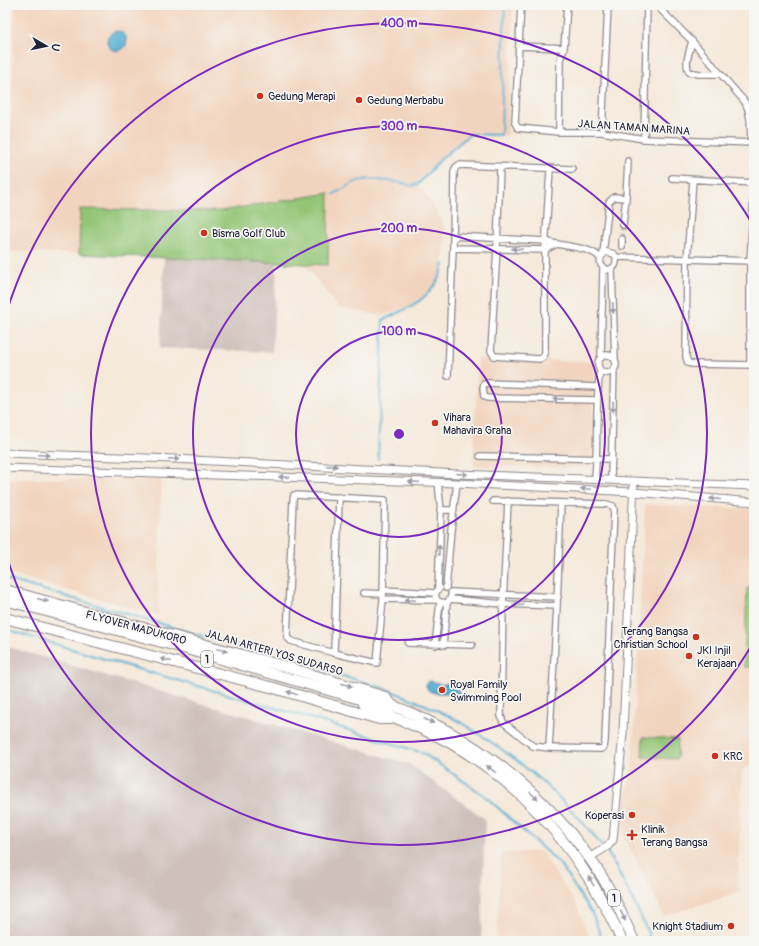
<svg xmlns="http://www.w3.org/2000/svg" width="759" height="946" viewBox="0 0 759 946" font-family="Pangolin,sans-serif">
	<rect width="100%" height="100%" fill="#f6f6f2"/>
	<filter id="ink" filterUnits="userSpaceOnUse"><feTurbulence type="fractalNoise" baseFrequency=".025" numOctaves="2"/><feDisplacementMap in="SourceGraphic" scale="8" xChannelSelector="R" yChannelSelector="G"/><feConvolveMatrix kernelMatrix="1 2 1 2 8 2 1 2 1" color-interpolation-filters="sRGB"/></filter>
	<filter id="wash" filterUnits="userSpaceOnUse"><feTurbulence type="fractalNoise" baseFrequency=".012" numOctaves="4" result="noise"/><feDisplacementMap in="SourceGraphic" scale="16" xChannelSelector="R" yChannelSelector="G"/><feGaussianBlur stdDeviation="0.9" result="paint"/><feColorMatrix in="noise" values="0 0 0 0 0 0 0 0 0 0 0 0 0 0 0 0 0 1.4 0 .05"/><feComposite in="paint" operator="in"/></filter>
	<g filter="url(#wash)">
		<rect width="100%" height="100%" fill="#f5e9da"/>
		<path fill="#f2d4be" d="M15 5H513L508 135 494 137 469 133 416 182 433 205 444 227 445 245 441 275 425 296 404 308 382 316 338 308 305 264 6 251Z
			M478 358 595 362 591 468 473 466Z
			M5 479H161L158 615 5 573Z
			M645 504 754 509V764L742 770 738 884 741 892 664 916 623 834 624 802 632 768Z
			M541 851 575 902 591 941H497L501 853Z"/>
		<path fill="#cfc0ba" d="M164 258 277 263 272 352 160 348Z
			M5 646 409 764 485 819 481 941H5Z"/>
		<path fill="#93c575" stroke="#5a7458" d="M329 193 328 265 79 254 80 209 220 211Z
			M747 588H754V667H744Z
			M643 737 678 739 677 759 642 757Z"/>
		<path fill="#54afd2" stroke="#3b6886" d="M107 41a10 10 0 1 1 20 0a10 10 0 1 1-20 0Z
			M431 681 443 685 447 683 459 691V698L456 700H454L446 693H435L429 691 426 686 427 682Z"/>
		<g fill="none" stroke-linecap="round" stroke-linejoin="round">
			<path stroke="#54afd2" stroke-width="2" d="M334 194 357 181 370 179 399 182 412 186 418 184 440 160 470 134 501 135 505 5
				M378 459 383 320C411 307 436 297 444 264
				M5 579 381 687C407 697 432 707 457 720 465 725 474 731 482 736 530 767 568 802 603 847
				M5 629 131 667 310 718 423 753 485 796 559 863 592 913 603 941
				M606 850C613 860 618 872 624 883 634 902 644 921 651 941"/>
		</g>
	</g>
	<g filter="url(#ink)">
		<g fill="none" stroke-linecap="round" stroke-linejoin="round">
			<path stroke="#cbc1ba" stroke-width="5.5" stroke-dasharray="5.5 3" stroke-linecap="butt" d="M622 239 623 225"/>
			<defs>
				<path id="minor" d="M521 5 515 123 518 128 559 132H602L644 139 754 143
					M656 5 692 41 745 102C752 115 750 129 751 144
					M692 41C690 50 684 64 689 72L699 74H720
					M519 46 564 48
					M559 132 560 60 564 48 567 5
					M602 132 608 5
					M644 139 647 5
					M500 167 497 248 491 351 494 356 540 359 543 357 545 354V250L550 169
					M672 178 754 183
					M693 180 687 260 686 357 688 363 692 364 754 365
					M623 225 626 198
					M454 236 546 241C561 247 591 246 600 258
					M622 246V239
					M453 248 545 250 555 245
					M603 254 609 202 614 197 626 198 628 161
					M616 257C617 265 614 269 607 270L601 265C599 259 601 255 607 252L614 254 616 257 754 261
					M612 269 615 361
					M598 364a9 9 0 1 1 18 0a9 9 0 1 1-18 0Z
					M601 358 603 268
					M750 365V261L754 194
					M448 376 453 248 454 171 456 167 459 165 572 169
					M597 400 487 398 484 396 483 388 484 384 487 383 598 387
					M480 456 612 459
					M595 479C598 443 595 406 600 370
					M611 480 614 368
					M294 495 385 500 383 599 377 663 334 653 291 641 287 637 293 500Z
					M493 501 606 504 613 506 614 509 605 741 604 747 601 749 549 748 533 746 503 722 501 716 503 604 508 501
					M440 510H453
					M446 588 451 530 457 483
					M438 589 441 511 438 482
					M383 590 436 593
					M451 592 558 597
					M364 593 383 594
					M383 599 437 600
					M450 599 503 604 557 606
					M440 602 447 603 450 599 451 596
					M408 643 472 645
					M435 645 440 602 437 600 435 595 438 589 440 588
					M443 645 447 603
					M334 653 339 497
					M549 748 557 606 561 503"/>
				<path id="tertiary" d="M5 453 174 459 459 474 754 486
					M5 468 457 483 633 492 754 502
					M589 858 608 846 613 840 623 733 634 481"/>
				<path id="trunk" d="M5 590 290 668 385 697 393 706
					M5 600 173 645 363 700C373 702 383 703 393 706 400 708 408 712 415 715 486 746 552 802 595 866 611 889 622 915 634 941
					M5 618 274 688 379 719H391
					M363 704C391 717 420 726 447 741 527 786 585 857 622 941"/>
			</defs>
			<use href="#minor" stroke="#8c868a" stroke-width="8"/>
			<use href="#tertiary" stroke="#8c868a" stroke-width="9"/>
			<use href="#trunk" stroke="#8c868a" stroke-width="12"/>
			<use href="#minor" stroke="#fff" stroke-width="5.5"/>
			<use href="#tertiary" stroke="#fff" stroke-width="7"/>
			<use href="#trunk" stroke="#fff" stroke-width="10"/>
		</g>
		<defs><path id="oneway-solid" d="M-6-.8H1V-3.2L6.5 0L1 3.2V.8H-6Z"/></defs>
		<g fill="#9c9ca7">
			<use href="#oneway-solid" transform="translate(517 249) rotate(-178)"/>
			<use href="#oneway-solid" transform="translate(613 308) rotate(88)"/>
			<use href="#oneway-solid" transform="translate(558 399) rotate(-179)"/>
			<use href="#oneway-solid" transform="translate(613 407) rotate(91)"/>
			<use href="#oneway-solid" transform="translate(44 455) rotate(2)"/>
			<use href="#oneway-solid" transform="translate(174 459) rotate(2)"/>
			<use href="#oneway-solid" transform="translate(332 466) rotate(3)"/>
			<use href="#oneway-solid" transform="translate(462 474) rotate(3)"/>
			<use href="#oneway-solid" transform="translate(284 477) rotate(-178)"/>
			<use href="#oneway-solid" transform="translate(414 482) rotate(-178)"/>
			<use href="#oneway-solid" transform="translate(586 489) rotate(-177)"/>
			<use href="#oneway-solid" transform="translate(715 499) rotate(-175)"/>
			<use href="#oneway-solid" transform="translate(439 550) rotate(-88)"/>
			<use href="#oneway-solid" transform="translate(43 600) rotate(15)"/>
			<use href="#oneway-solid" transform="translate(410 600) rotate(-178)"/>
			<use href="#oneway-solid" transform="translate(518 605) rotate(-178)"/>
			<use href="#oneway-solid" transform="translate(222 650) rotate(15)"/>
			<use href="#oneway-solid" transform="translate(166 660) rotate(-165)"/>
			<use href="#oneway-solid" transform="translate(347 685) rotate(17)"/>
			<use href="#oneway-solid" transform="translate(292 693) rotate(-164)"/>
			<use href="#oneway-solid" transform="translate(429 721) rotate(25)"/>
			<use href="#oneway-solid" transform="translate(491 769) rotate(-143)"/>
			<use href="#oneway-solid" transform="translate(534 796) rotate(45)"/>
			<use href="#oneway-solid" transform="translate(591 881) rotate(-121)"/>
			<use href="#oneway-solid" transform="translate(623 916) rotate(65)"/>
		</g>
	</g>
	<g fill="none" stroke="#7b2cbf" stroke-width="2">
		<circle cx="399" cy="434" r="103"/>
		<circle cx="399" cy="434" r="206"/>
		<circle cx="399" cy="434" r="308"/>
		<path d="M753 643A411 411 0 0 1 6 554M6 314A411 411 0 0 1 753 225"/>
	</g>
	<g fill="#c8321e" stroke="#f6f6f2" stroke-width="1.5">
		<circle cx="260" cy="96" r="4"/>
		<circle cx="359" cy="100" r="4"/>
		<circle cx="204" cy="233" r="4"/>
		<circle cx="435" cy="423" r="4"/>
		<circle cx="696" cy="637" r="4"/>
		<circle cx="689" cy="656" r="4"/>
		<circle cx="442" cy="690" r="4"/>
		<circle cx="715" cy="756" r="4"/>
		<circle cx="632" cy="815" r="4"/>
		<path d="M630 829h4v4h4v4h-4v4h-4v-4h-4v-4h4z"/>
		<circle cx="731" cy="926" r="4"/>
	</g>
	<g text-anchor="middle" stroke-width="3.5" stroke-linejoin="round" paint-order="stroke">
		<g fill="#f6f6f2" stroke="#626272" stroke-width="1">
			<rect x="201" y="651" width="12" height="16" rx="3"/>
			<rect x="608" y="890" width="12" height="16" rx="3"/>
		</g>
		<g font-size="10" font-weight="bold" fill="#22223b">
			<text x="207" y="663">1</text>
			<text x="614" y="902">1</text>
		</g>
		<g font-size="11" fill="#22223b" stroke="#f6f6f2" text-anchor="start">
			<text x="268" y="100">Gedung Merapi</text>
			<text x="367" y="104">Gedung Merbabu</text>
			<text x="212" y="237">Bisma Golf Club</text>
			<text x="443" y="421">Vihara<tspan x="443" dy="13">Mahavira Graha</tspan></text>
			<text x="688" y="635" text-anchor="end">Terang Bangsa<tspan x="688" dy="13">Christian School</tspan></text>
			<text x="697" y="654">JKI Injil<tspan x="697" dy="13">Kerajaan</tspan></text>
			<text x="450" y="688">Royal Family<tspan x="450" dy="13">Swimming Pool</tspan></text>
			<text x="723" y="760">KRC</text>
			<text x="624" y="819" text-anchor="end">Koperasi</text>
			<text x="641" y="833">Klinik<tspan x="641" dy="13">Terang Bangsa</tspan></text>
			<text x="723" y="930" text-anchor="end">Knight Stadium</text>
		</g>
		<g font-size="11" fill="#22223b" stroke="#f6f6f2">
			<text transform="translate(634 127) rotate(4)" y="4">JALAN TAMAN MARINA</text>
			<text transform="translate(136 627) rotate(15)" y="4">FLYOVER MADUKORO</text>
			<text transform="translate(274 652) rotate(16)" y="4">JALAN ARTERI YOS SUDARSO</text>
		</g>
	</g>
	<circle cx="399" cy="434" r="6" fill="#7b2cbf" stroke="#f6f6f2" stroke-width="2"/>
	<g font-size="12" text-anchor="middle" font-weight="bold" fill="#7b2cbf" stroke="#f6f6f2" stroke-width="3.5" stroke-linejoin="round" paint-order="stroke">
		<text x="399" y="27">400 m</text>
		<text x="399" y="130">300 m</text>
		<text x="399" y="232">200 m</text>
		<text x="399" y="335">100 m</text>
	</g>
	<rect width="759" height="946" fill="none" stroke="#f6f6f2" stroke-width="20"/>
	<g transform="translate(46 46) rotate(99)" stroke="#f6f6f2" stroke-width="3" paint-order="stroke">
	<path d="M0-3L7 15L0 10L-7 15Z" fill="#22223b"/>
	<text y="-6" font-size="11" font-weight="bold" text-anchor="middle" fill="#22223b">U</text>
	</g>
</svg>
